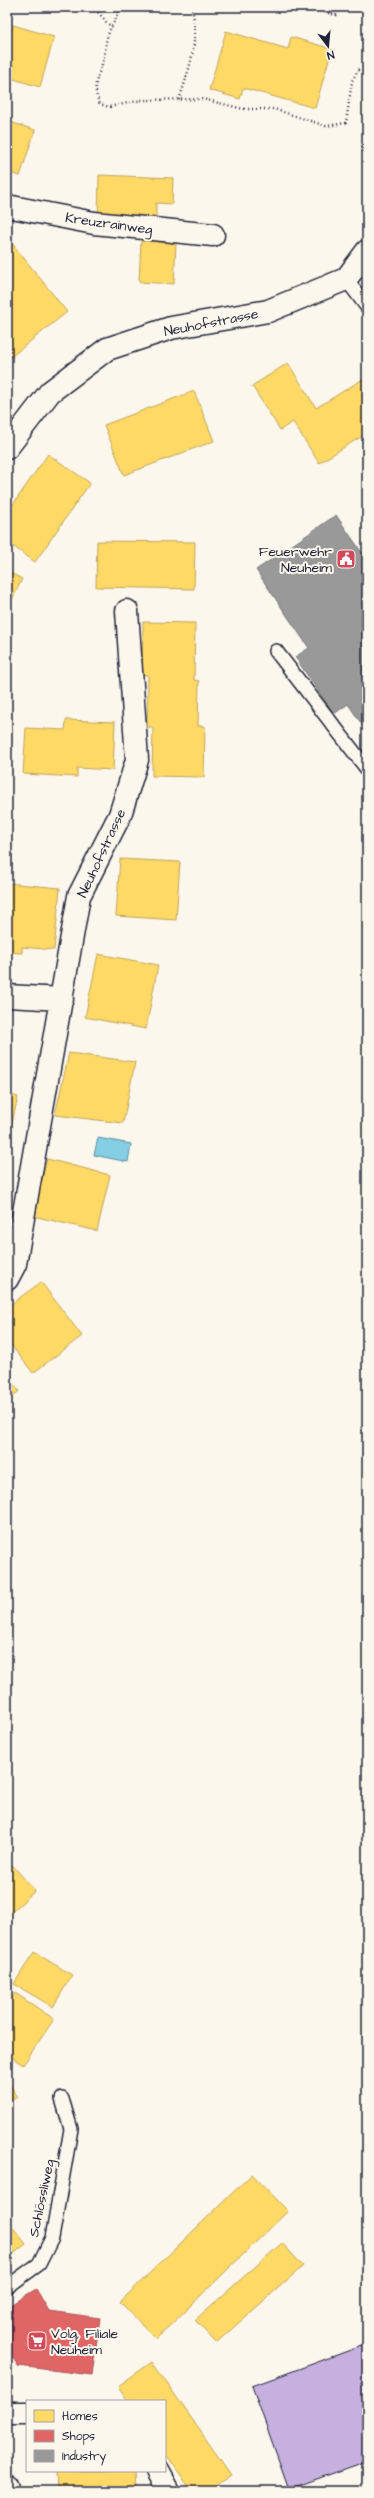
<svg xmlns="http://www.w3.org/2000/svg" width="374" height="2498" viewBox="0 0 374 2498" font-family="'Architects Daughter',sans-serif">
	<rect width="100%" height="100%" fill="#fbf7ec"/>
	<filter id="ink" filterUnits="userSpaceOnUse"><feTurbulence type="fractalNoise" baseFrequency=".025" numOctaves="2"/><feDisplacementMap in="SourceGraphic" scale="8" xChannelSelector="R" yChannelSelector="G"/><feConvolveMatrix kernelMatrix="1 2 1 2 8 2 1 2 1" color-interpolation-filters="sRGB"/></filter>
	<g filter="url(#ink)">
		<path fill="#84cfe4" stroke="#5d8aa0" d="M98 1138 131 1144 128 1162 94 1155Z"/>
		<path fill="#ffd966" stroke="#bda259" d="M13 25 54 37 40 87 7 77V46Z
			M226 31 288 49 291 37 332 49 315 108 243 88 240 99 209 90Z
			M7 121 35 130 20 176 7 172Z
			M99 175 173 178 172 204 156 203V219L98 218Z
			M7 237 67 312 7 360Z
			M141 241 176 243 174 284 139 282Z
			M288 363 316 408 363 379 367 433 319 463 293 422 280 430 252 386Z
			M194 391 214 441 124 475 104 425Z
			M48 454 90 483 35 562 7 542V513Z
			M97 541 195 542 194 589 96 587Z
			M7 571 22 579 7 610Z
			M143 622 195 623 194 680 199 681 198 726H205L204 777 152 776 153 727H147L148 675H142Z
			M66 720 115 722 113 770 77 768V777L23 774 26 728 65 730Z
			M120 859 180 862 176 920 116 916Z
			M7 883 60 888 54 950 22 947V953L7 952Z
			M98 954 158 965 146 1029 85 1017Z
			M69 1053 135 1062 123 1123 55 1115Z
			M7 1094 18 1097 7 1144Z
			M47 1159 110 1175 97 1231 33 1216Z
			M41 1282 82 1336 33 1373 7 1340V1307Z
			M7 1377 19 1391 7 1402Z
			M7 1859 35 1891 7 1916Z
			M34 1952 72 1975 53 2007 14 1984Z
			M15 1993 54 2019 23 2065 7 2054V2005Z
			M7 2079 17 2097 7 2103Z
			M252 2174 288 2211 156 2339 120 2302Z
			M7 2220 26 2244 7 2259Z
			M282 2243 303 2266 216 2343 195 2320Z
			M152 2362 231 2475 208 2491H192L165 2453V2401H128L118 2386Z
			M56 2471H134L135 2491H57Z"/>
		<path fill="#e06666" stroke="#a75259" d="M36 2289 49 2311 100 2318 92 2375 18 2366 7 2348V2307Z"/>
		<path fill="#999" stroke="#75757d" d="M336 515 367 560V732L348 704 334 714 295 657 309 648 256 570Z"/>
		<path fill="#c5b0df" stroke="#22223b" d="M367 2344V2461L289 2489 252 2386Z"/>
		<g fill="none" stroke-linecap="round" stroke-linejoin="round">
			<defs>
				<path id="service" d="M346 279 367 307
					M276 651 367 769
					M7 2287 39 2264 52 2238 71 2129 62 2099"/>
				<path id="minor" d="M7 206 94 223 213 235
					M7 448 50 392 107 349 171 328 268 311 346 279 367 251
					M7 996 62 999
					M7 1279 15 1264 79 896 120 815 137 760 127 611
					M7 2413H27
					M157 2471 168 2491
					M7 2485 9 2491"/>
			</defs>
			<use href="#service" stroke="#22223b" stroke-width="16"/>
			<use href="#minor" stroke="#22223b" stroke-width="25"/>
			<path stroke="#22223b" stroke-width="2.5" stroke-dasharray="1 3" stroke-linecap="butt" d="M60 7 66 11 78 7
				M92 7C101 13 103 21 112 27
				M119 7C118 19 111 25 108 35 105 42 106 50 104 57 100 76 90 83 100 104L109 107 142 100 203 99 243 109H274L326 126 346 123 352 81 358 70 367 68
				M270 7H275
				M305 7 336 15 344 7
				M179 100C190 67 199 42 192 7"/>
			<use href="#service" stroke="#fbf7ec" stroke-width="13"/>
			<use href="#minor" stroke="#fbf7ec" stroke-width="22"/>
		</g>
	</g>
	<defs>
		<symbol id="civic-square" viewBox="-11 -11 22 22"><rect x="-9" y="-9" width="18" height="18" rx="4" fill="#d1495b" stroke="#fbf7ec"/><path d="M-.6-6.5H3V-4.5H.6V-3L4-1V1h2V6H-6V1h2V-1L-.6-3ZM-1.2 2.5V6h2.4V2.5Z" fill="#fff"/></symbol>
		<symbol id="supermarket-square" viewBox="-11 -11 22 22"><rect x="-9" y="-9" width="18" height="18" rx="4" fill="#d1495b" stroke="#fbf7ec"/><path d="M-6-5.5h2.5l.6 2H6L4.5 2H-2.5L-4.4-4H-6ZM-1.5 3.2a1.3 1.3 0 1 0 .1 0ZM3 3.2a1.3 1.3 0 1 0 .1 0Z" fill="#fff"/></symbol>
	</defs>
	<g fill-rule="evenodd">
		<use href="#civic-square" x="335" y="548" width="22" height="22"/>
		<use href="#supermarket-square" x="26" y="2330" width="22" height="22"/>
	</g>
	<g text-anchor="middle" stroke-width="4" stroke-linejoin="round" paint-order="stroke">
		<g font-size="14" fill="#22223b" stroke="#fbf7ec">
			<text transform="translate(109 223) rotate(8)" y="5">Kreuzrainweg</text>
			<text transform="translate(211 322) rotate(-11)" y="5">Neuhofstrasse</text>
			<text transform="translate(101 853) rotate(-65)" y="5">Neuhofstrasse</text>
			<text transform="translate(41 2198) rotate(-78)" y="5">Schlössliweg</text>
		</g>
		<g font-size="14" fill="#22223b" stroke="#fbf7ec" text-anchor="end">
			<text x="332" y="556">Feuerwehr<tspan x="332" dy="16">Neuheim</tspan></text>
			<text x="51" y="2338" text-anchor="start">Volg, Filiale<tspan x="51" dy="16">Neuheim</tspan></text>
		</g>
	</g>
	<rect width="374" height="2498" fill="none" stroke="#fbf7ec" stroke-width="24"/>
	<rect x="12" y="12" width="350" height="2474" fill="none" stroke="#22223b" stroke-width="1.5" filter="url(#ink)"/>
	<rect x="26" y="2400" width="140" height="72" fill="#fbf7ec" stroke="#a4a2a5"/>
	<rect x="34" y="2410" width="20" height="12" fill="#ffd966" stroke="#a4a2a5"/>
	<text x="62" y="2420" font-size="12" fill="#22223b">Homes</text>
	<rect x="34" y="2430" width="20" height="12" fill="#e06666" stroke="#a4a2a5"/>
	<text x="62" y="2440" font-size="12" fill="#22223b">Shops</text>
	<rect x="34" y="2450" width="20" height="12" fill="#999999" stroke="#a4a2a5"/>
	<text x="62" y="2460" font-size="12" fill="#22223b">Industry</text>
	<g transform="translate(328 46) rotate(164)" stroke="#fbf7ec" stroke-width="3" paint-order="stroke">
	<path d="M0-3L7 15L0 10L-7 15Z" fill="#22223b"/>
	<text y="-6" font-size="11" font-weight="bold" text-anchor="middle" fill="#22223b">N</text>
	</g>
</svg>
